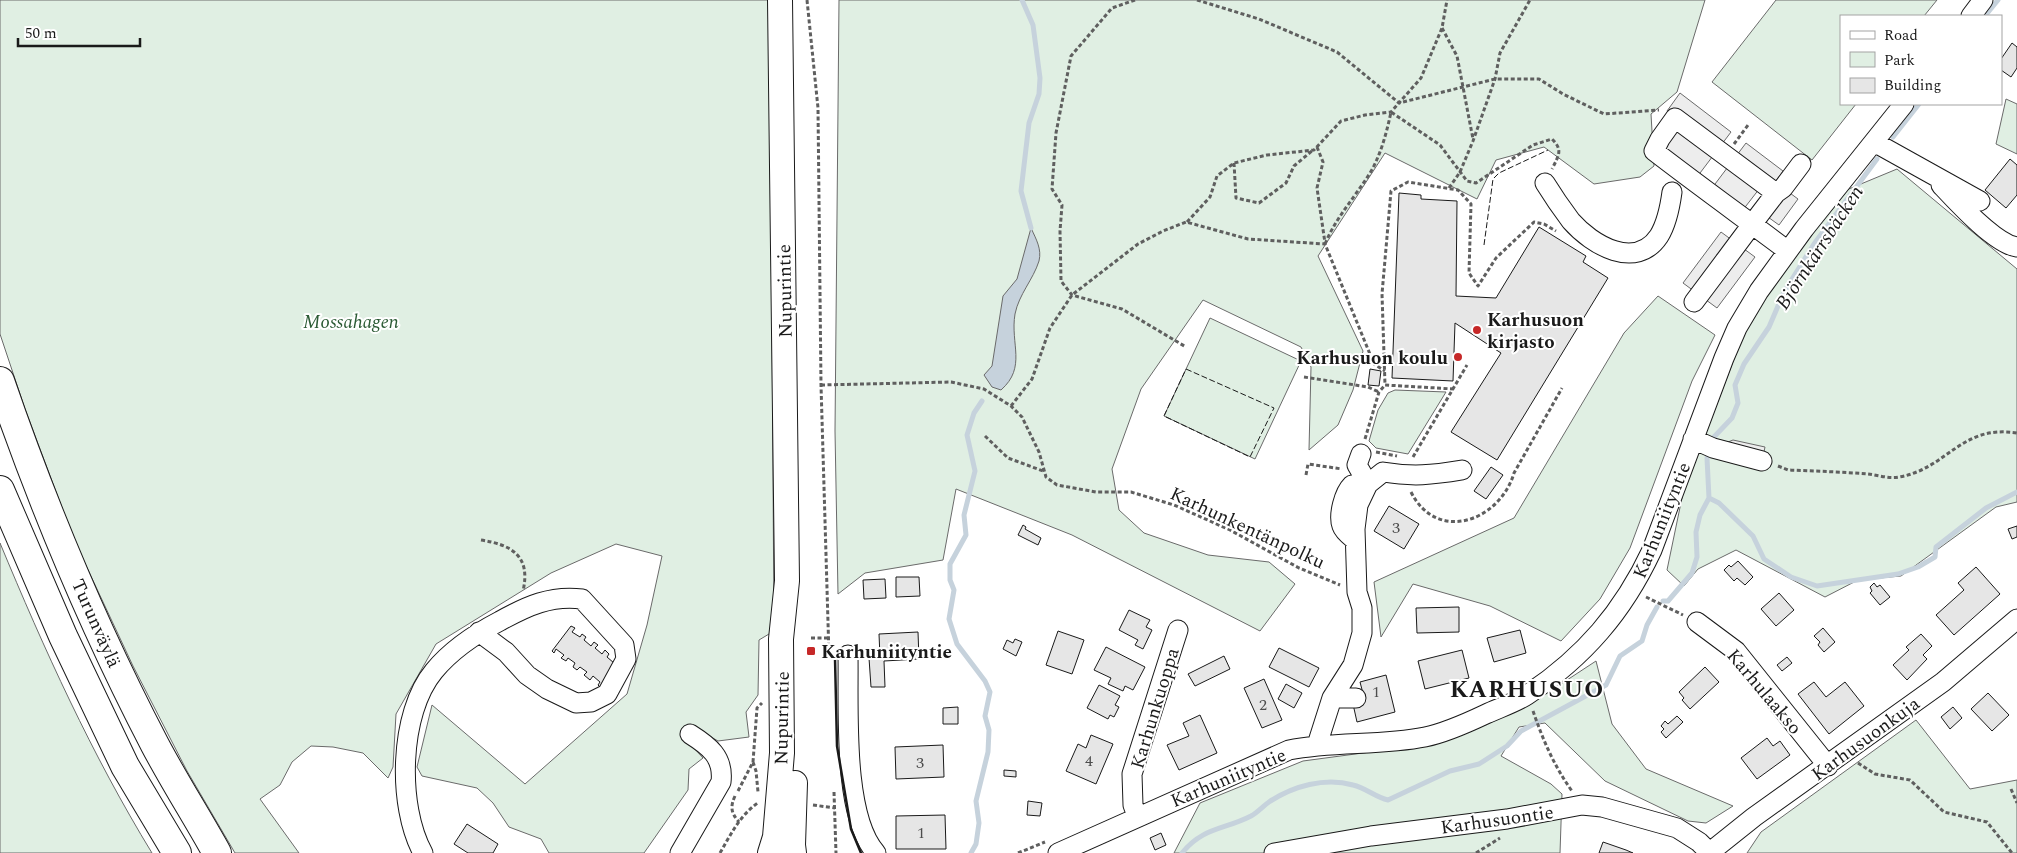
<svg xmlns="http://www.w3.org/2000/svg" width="2017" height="853" viewBox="0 0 2017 853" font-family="Spectral,serif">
	<rect width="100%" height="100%" fill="#fff"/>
	<path fill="#e0efe3" stroke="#6a6a6a" d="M0 0H770L774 631 759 640 758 695 746 712 749 737 718 741 692 726 685 738 703 758 689 769 688 790 644 853H549L541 839 509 827 493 803 477 788 422 776 417 767 432 705 525 784 627 694 647 625 662 556 616 544 551 573 436 644 396 714 393 767 388 778 363 753 333 747 311 746 292 762 280 785 260 799 299 853H235L187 771 133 666 74 540 25 409 0 334Z
		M839 0H1705L1677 92 1651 114 1654 166 1640 177 1594 184 1544 147 1496 160 1477 199 1385 153 1318 256 1363 351 1353 390 1338 425 1309 450 1311 367 1301 347 1203 300 1141 389 1112 469 1119 510 1144 533 1208 555 1269 562 1295 584 1260 631 1072 535 956 489 943 560 865 573 838 594 835 431Z
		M1776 0H1937L1924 16H1841V104H1856L1812 160 1712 82Z
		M2006 99 2017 104V154L1996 144Z
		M1897 169 2017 269V502L1996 507 1901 576 1858 580 1825 597 1736 550 1698 569 1684 586 1667 570 1683 493 1750 317 1844 191Z
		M1658 296 1715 335 1692 381 1630 548 1600 599 1561 641 1490 606 1413 584 1381 637 1374 582 1514 518 1624 333Z
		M1210 318 1301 361 1255 459 1164 416Z
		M1395 390 1446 392 1408 454 1376 448 1369 441 1378 410 1388 393Z
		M0 543C44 649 92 755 152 853H0Z
		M1596 661 1612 724 1646 769 1733 806 1706 823 1688 821 1605 781 1545 723 1519 727 1501 756 1551 784 1562 794 1560 853H1174L1200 803 1303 761 1430 744 1535 701Z
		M1916 720 1970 789 2017 780V853H1747L1761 832Z"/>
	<path fill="#ededed" stroke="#6a6a6a" d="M1680 93 1731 132 1694 181 1659 154 1675 118 1667 111Z
		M1746 143 1783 171 1775 182 1798 199 1779 225 1761 212 1775 193 1763 184 1739 215 1709 192Z
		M1721 232 1755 257 1717 308 1683 283Z
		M1733 440 1765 447 1762 461 1713 448Z"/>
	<path fill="#c6d2dc" stroke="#6a6a6a" d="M1031 228C1036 239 1042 249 1039 261 1033 280 1019 294 1015 314 1010 344 1027 367 1001 390L992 387 984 375 992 366 1003 296 1017 279Z"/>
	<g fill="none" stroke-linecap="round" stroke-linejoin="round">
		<path stroke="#c6d2dc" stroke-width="5" d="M1022 0 1033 25 1040 78 1039 94 1029 123 1021 191 1031 228
			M1985 16 1998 0
			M1893 137 1919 104
			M1712 439 1732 418 1738 403 1735 385 1744 364 1769 327 1784 292 1814 244 1877 159
			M1709 498 1719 503 1753 536 1764 559 1791 577 1817 586 1898 574 1918 567 1935 557 1936 547 1986 508 2017 492
			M1663 601H1668L1692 573 1697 557 1696 532 1700 515 1709 498 1707 458
			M971 853 976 844 979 823 976 801 988 752 989 730 985 716 990 692 985 681 957 644 949 619 954 590 950 580V564L966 535 964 515 975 471 967 435 974 413 982 401
			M1182 853C1203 827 1224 830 1251 816 1258 812 1263 806 1269 802 1293 786 1325 777 1353 785 1366 788 1375 797 1388 800L1450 771 1479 764 1507 746 1521 731 1606 685 1620 656 1642 641 1647 625 1657 607"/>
	</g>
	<path fill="#e6e6e6" stroke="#1a1a1a" d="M2012 43 2017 47V68L2011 77 2001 70V59Z
		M2010 159 2017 165V195L2006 208 1985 190Z
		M1399 193 1421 195V199L1457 201 1456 296 1496 298 1539 227 1586 256 1583 262 1608 278 1497 460 1451 432 1501 353 1455 323 1453 381 1392 378Z
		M1370 369 1381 371 1379 386 1368 385Z
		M1491 467 1503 475 1486 499 1474 491Z
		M1389 506 1419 524 1404 549 1374 531Z
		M1023 525 1026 527 1025 529 1041 538 1038 545 1018 535Z
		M2017 526V537L2012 539 2008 529Z
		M1738 561 1753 577 1745 585 1737 578 1734 581 1724 570 1729 565 1731 567Z
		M1976 567 2000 594 1954 635 1936 615 1964 590 1958 583Z
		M896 577H919L920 596 896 597Z
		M885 579 886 598 864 599 863 580Z
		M1874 583 1877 587 1880 585 1890 597 1880 605 1870 593 1872 591 1870 587Z
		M1779 593 1794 610 1776 626 1761 609Z
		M1459 607V632L1417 633 1416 608Z
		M1129 610 1150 620 1146 627 1152 630 1143 649 1135 645 1138 640 1119 630Z
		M571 626 575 628 572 632 580 637 582 634 586 637 584 640 591 646 594 642 598 645 595 648 602 654 605 650 609 654 607 657 614 663 619 661 600 687 598 685 600 682 593 676 590 680 584 675 587 672 580 667 577 670 573 667 575 663 568 658 566 661 561 658 564 655 556 649 554 653 552 651Z
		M1823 628 1835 642 1824 652 1818 645 1820 642 1814 636Z
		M1520 630 1526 653 1494 662 1487 638Z
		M1058 631 1084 640 1072 674 1046 665Z
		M918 632 919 659 884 661 885 687H871L869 658 880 657 879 634Z
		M1921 634 1932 646 1923 655 1927 659 1907 680 1893 665 1909 650 1906 647Z
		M1015 639 1022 642 1016 656 1003 649 1007 640 1013 643Z
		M1106 647 1145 667 1133 690 1125 686 1123 691 1108 684 1111 678 1094 670Z
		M1279 648 1319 668 1309 687 1269 667Z
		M1462 650 1469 678 1425 689 1418 661Z
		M1224 656 1230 669 1195 686 1188 674Z
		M1787 657 1792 663 1782 671 1777 665Z
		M1705 667 1719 682 1690 709 1682 700 1684 698 1679 692Z
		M1386 675 1395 712 1357 722 1353 704 1365 701 1360 682Z
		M1264 679 1282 720 1262 728 1244 688Z
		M1814 682 1826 697 1845 682 1864 706 1829 734 1798 694Z
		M1286 684 1302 693 1294 708 1278 699Z
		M1099 685 1120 696 1115 705 1119 707 1114 717 1110 715 1108 719 1087 708Z
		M1988 693 2009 715 1992 731 1971 709Z
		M958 707V724H943V708Z
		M1953 707 1962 718 1950 729 1941 717Z
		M1200 715 1217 753 1179 770 1167 745 1189 736 1183 723Z
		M1677 716 1683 722 1666 738 1661 732 1664 729 1661 726 1665 721 1668 724Z
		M1091 735 1113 744 1096 784 1066 771 1078 744 1086 748Z
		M1767 738 1773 746 1780 741 1790 755 1757 779 1741 758Z
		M943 745 944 777 896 779 895 747Z
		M1004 770 1016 771V777L1004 776Z
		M1028 801 1042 803 1040 816 1027 815Z
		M945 815 946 849H896V816Z
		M467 824 498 844 493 853H468L454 844Z
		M1161 833 1166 845 1155 850 1150 838Z
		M1603 842 1626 850 1633 853H1599Z"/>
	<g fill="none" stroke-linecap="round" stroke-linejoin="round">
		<defs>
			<path id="minor" d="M1971 16 1983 0
				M1874 142 1980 201
				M1545 183C1553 196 1562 209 1571 221 1592 245 1636 271 1659 236 1667 223 1670 207 1672 192
				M1941 185C1956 201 1995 244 2017 247
				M1776 193 1783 188 1801 164
				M1694 302C1722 265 1748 229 1776 193L1675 118 1660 139 1654 151C1698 185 1744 218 1788 251
				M1693 439 1713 448 1762 461
				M1361 454 1357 465 1368 484
				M1355 540C1350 536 1344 532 1342 526 1338 515 1344 493 1352 485L1368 484
				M1697 622 1736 651 1828 766
				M848 655C849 705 842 815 876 853
				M1332 698H1356
				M1317 745 1332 698 1353 665 1362 633V608L1357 592 1355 529 1358 505 1368 484 1383 472C1413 477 1432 475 1462 470
				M1137 816 1133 805 1132 774 1178 630
				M423 853C397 806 399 713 434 671 452 649 475 634 500 621 527 606 551 595 582 599L624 645 626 659 607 694 591 702 576 703 547 689 527 675 506 652 479 632
				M680 853 721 782C724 757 709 746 690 734
				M1058 853 1289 750C1334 741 1380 746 1425 737 1445 733 1467 723 1486 714 1499 708 1515 703 1527 695 1584 657 1623 612 1652 550L1724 358 1737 328 1759 291 1804 229 1904 104
				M1274 853 1371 836 1507 819 1582 805 1602 807 1677 828 1699 842 1710 853
				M1709 853 1754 817 1943 682 2017 619"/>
			<path id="major" d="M770 853 775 837 782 753 781 639 787 581 780 0
				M794 853 793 845 795 783"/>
			<path id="highway" d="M0 381C43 506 94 628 155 745 174 781 197 817 217 853
				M0 490 63 636 125 766 177 853"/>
		</defs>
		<use href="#minor" stroke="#1a1a1a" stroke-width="21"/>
		<use href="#major" stroke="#1a1a1a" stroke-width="26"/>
		<use href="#highway" stroke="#1a1a1a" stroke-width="30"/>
		<path stroke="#5f5f5f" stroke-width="3" stroke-dasharray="4 2.5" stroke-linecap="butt" d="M807 0 818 108 821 385 829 656
			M1135 0 1112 8 1071 56 1056 133 1052 189 1062 205 1060 231 1061 281 1072 295 1122 309 1186 347
			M1197 0 1259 19 1337 52 1399 103 1495 79H1539L1563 94 1604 114 1659 110
			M1442 28 1457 56 1473 139
			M1734 144 1748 125
			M1317 147 1323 162 1317 188 1325 243
			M1234 163 1236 198 1259 203 1286 183 1294 166 1313 150
			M1449 188 1460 172 1473 141 1495 79 1500 53 1530 0
			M1187 222 1210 197 1217 176 1234 163 1267 155 1314 150 1341 121 1365 115 1391 112 1421 78 1442 28 1447 0
			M1325 244C1337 215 1358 194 1373 168 1382 150 1387 131 1391 112L1440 145 1467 181 1476 183 1533 145 1552 139C1563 150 1559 155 1552 169
			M1304 377 1368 387 1379 392
			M821 385 951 382 984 389 1011 406 1022 417 1039 452 1046 477 1057 485 1096 492H1131L1174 505 1230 530 1299 568 1340 585
			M1454 389 1385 385 1382 294 1391 191 1408 182 1458 190 1471 204 1469 273 1478 286 1496 258 1534 222 1544 224 1556 231
			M1011 406 1032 379 1050 328 1072 295 1138 244 1163 231 1186 222 1248 239 1325 244 1374 364 1385 371
			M985 436 1008 458 1043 471
			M1365 439 1379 392 1385 385
			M1376 452 1397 456
			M1413 457 1467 365
			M1778 466 1788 470C1815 471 1842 472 1868 474 1878 475 1889 479 1899 477 1947 469 1961 424 2017 433
			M1306 475 1308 464 1342 469
			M1411 492C1437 544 1500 521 1514 473L1562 388
			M481 540C512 545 531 556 523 591
			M1646 597 1683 615
			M811 638H828
			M1533 711C1543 740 1554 766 1572 791
			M753 762 756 771 758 792
			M1858 763 1875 774 1910 780 1944 812 1987 822 2012 853
			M2011 789 2017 803
			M738 791 753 762 757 708 762 703
			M834 792 836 853
			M735 796C730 807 731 813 739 822
			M813 805 835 808
			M720 853C731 834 740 815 759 802
			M1018 853 1045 842
			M1476 853 1500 838"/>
		<use href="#minor" stroke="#fff" stroke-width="19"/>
		<use href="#major" stroke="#fff" stroke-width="24"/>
		<use href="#highway" stroke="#fff" stroke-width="28"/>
		<path stroke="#1a1a1a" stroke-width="1" stroke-dasharray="6 2.5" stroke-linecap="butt" d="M1484 245 1493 179 1499 173 1548 150
			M1186 369 1274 408 1250 457 1164 416Z"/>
		<path stroke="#1a1a1a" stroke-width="2.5" d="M835 658 837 746 851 829 861 853"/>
	</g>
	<g fill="#c62828" stroke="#fff" stroke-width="2">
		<circle cx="1477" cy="330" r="5"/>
		<circle cx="1458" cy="357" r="5"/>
		<rect x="806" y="646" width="10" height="10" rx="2.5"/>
	</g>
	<g text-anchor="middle" stroke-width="4" stroke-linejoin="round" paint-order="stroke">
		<g font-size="16" fill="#4d4d4d">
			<text x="1396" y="533">3</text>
			<text x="1376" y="697">1</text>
			<text x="1263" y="710">2</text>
			<text x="1089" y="766">4</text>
			<text x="920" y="768">3</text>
			<text x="921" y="838">1</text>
		</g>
		<g font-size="19" fill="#1a1a1a" stroke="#fff">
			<text transform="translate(784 291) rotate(-91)" y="7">Nupurintie</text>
			<text transform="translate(1661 520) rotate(-68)" y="7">Karhuniityntie</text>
			<text transform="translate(1248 527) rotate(25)" y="7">Karhunkentänpolku</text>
			<text transform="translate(97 623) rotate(66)" y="7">Turunväylä</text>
			<text transform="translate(1765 691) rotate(50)" y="7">Karhulaakso</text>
			<text transform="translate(1154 708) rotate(-73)" y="7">Karhunkuoppa</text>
			<text transform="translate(781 718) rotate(-89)" y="7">Nupurintie</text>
			<text transform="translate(1865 738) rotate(-36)" y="7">Karhusuonkuja</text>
			<text transform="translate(1228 777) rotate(-23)" y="7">Karhuniityntie</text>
			<text transform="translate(1497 819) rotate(-8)" y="7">Karhusuontie</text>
		</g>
		<g font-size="19" font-weight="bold" fill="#1a1a1a" stroke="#fff" text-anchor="start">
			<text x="1487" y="326">Karhusuon<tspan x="1487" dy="22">kirjasto</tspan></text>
			<text x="1448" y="364" text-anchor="end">Karhusuon koulu</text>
			<text x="821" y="658">Karhuniityntie</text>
		</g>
		<g font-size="19" font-style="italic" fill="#2b5a34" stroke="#fff">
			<text x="351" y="328">Mossahagen</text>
		</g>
		<g font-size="20" font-style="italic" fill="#1a1a1a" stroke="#fff">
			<text transform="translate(1819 247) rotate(-57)" y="7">Björnkärrsbäcken</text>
		</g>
		<g font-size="24" font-weight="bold" letter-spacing="1" fill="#1a1a1a" stroke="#fff">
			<text x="1527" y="697">KARHUSUO</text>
		</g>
	</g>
	<rect x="1840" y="15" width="162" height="90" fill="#ffffff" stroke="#a3a3a3"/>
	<rect x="1850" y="31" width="25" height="8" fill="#ffffff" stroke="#a3a3a3"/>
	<text x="1884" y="40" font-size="15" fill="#1a1a1a">Road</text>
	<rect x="1850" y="52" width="25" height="15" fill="#e0efe3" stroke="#a3a3a3"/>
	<text x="1884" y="65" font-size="15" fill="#1a1a1a">Park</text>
	<rect x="1850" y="78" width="25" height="15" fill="#e6e6e6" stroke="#a3a3a3"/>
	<text x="1884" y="90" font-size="15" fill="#1a1a1a">Building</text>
	<path d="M18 38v8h122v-8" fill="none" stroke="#1a1a1a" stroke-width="2.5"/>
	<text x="25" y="38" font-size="15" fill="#1a1a1a" stroke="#ffffff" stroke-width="4" paint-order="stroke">50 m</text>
</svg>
